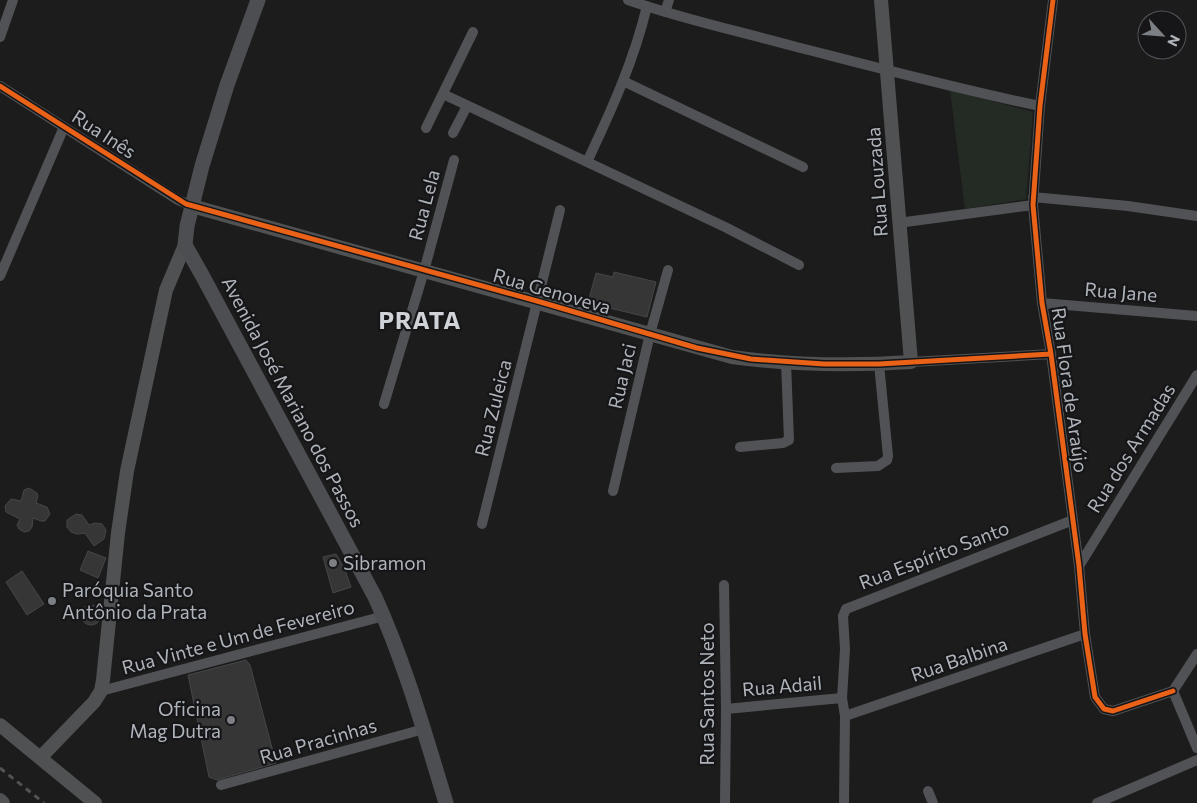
<svg xmlns="http://www.w3.org/2000/svg" width="1197" height="803" viewBox="0 0 1197 803" font-family="Commissioner,sans-serif">
	<rect width="100%" height="100%" fill="#1c1c1c"/>
	<path fill="#242b24" d="M950 90 1033 112 1026 199 965 209Z"/>
	<path fill="#363637" stroke="#454648" d="M614 272 656 282 647 317 605 307 606 303 589 299 596 273 613 277Z
		M29 488 37 493 38 496 36 503 47 507 50 514 45 521H41L33 518 32 527 29 531 24 532 19 529 17 525 20 519 6 512 5 506 11 499 21 501 24 490Z
		M76 514 82 515 89 525 95 523 102 524 106 530 104 539 94 546 85 533 77 534 71 532 67 527V520Z
		M88 551 106 558 98 578 80 570Z
		M336 554 345 570 351 587 333 593 323 557Z
		M22 571 44 604 27 615 6 582Z
		M81 615a10 10 0 1 1 20 0a10 10 0 1 1-20 0Z
		M246 660 250 665 276 763 217 780 209 777 188 675Z"/>
	<g fill="none" stroke-linecap="round" stroke-linejoin="round">
		<path stroke="#515255" stroke-width="10" d="M628 0C682 19 738 31 793 46 875 67 957 89 1040 106
			M1053 0 1040 106 1033 205 1042 303 1051 354 1079 566 1085 634 1095 697 1104 709 1113 711 1173 691
			M665 12 669 0
			M0 37 13 0
			M623 81 803 167
			M0 86 178 200 192 206
			M443 94 725 227 799 265
			M426 128 473 32
			M453 133 467 106
			M587 162C611 111 634 61 647 6
			M1033 197 1128 206 1197 216
			M898 223 1033 205
			M0 276 64 127
			M1042 303 1197 316
			M911 362 1051 354
			M384 404 424 271 454 160
			M740 447 783 443 789 440 786 362
			M836 468 878 466 887 460 888 456 879 364
			M613 491 650 334 668 270
			M482 524 560 210
			M1079 566 1197 375
			M724 585 726 709 725 803
			M101 691 384 616
			M1173 691 1197 748
			M1173 691 1197 654
			M726 709 842 698
			M845 716 1085 634
			M221 785 424 729
			M928 791 933 803
			M844 803 845 716 842 698 845 649 843 616 846 609 1073 520
			M1097 803 1197 760"/>
		<path stroke="#4f5152" stroke-width="14" d="M192 206 732 357C791 365 852 366 911 362L881 0
			M0 725 95 803
			M40 758 94 702 101 691 103 680 118 533 127 471 166 290 185 245
			M0 800 3 803"/>
		<path stroke="#4d4e51" stroke-width="15" d="M258 0 227 85 202 166 187 226 185 245 202 275 375 597C405 663 425 734 446 803"/>
		<path stroke="#515254" stroke-width="3" stroke-dasharray="6 5" stroke-linecap="butt" d="M0 768 44 803"/>
		<defs>
			<path id="cycleway" d="M1053 0 1040 106 1033 205 1042 303 1051 354 1079 566 1085 634 1095 697 1104 709 1113 711 1173 691
				M0 86 186 204 537 301 697 348 751 359 824 364H879L1051 354"/>
		</defs>
		<use href="#cycleway" stroke="#161618" stroke-width="8"/>
		<use href="#cycleway" stroke="#ea6118" stroke-width="5"/>
	</g>
	<g fill="#7c7f83" stroke="#161618" stroke-width="2">
		<circle cx="333" cy="563" r="5"/>
		<circle cx="52" cy="601" r="5"/>
		<circle cx="231" cy="720" r="5"/>
	</g>
	<g text-anchor="middle" stroke-width="4.5" stroke-linejoin="round" paint-order="stroke">
		<g font-size="19" fill="#afb4bb" stroke="#161618">
			<text transform="translate(104 134) rotate(33)" y="7">Rua Inês</text>
			<text transform="translate(877 182) rotate(-94)" y="7">Rua Louzada</text>
			<text transform="translate(424 205) rotate(-75)" y="7">Rua Lela</text>
			<text transform="translate(552 291) rotate(16)" y="7">Rua Genoveva</text>
			<text transform="translate(1121 292) rotate(5)" y="7">Rua Jane</text>
			<text transform="translate(622 376) rotate(-77)" y="7">Rua Jaci</text>
			<text transform="translate(1070 390) rotate(82)" y="7">Rua Flora de Araújo</text>
			<text transform="translate(293 402) rotate(62)" y="7">Avenida José Mariano dos Passos</text>
			<text transform="translate(493 408) rotate(-76)" y="7">Rua Zuleica</text>
			<text transform="translate(1131 448) rotate(-58)" y="7">Rua dos Armadas</text>
			<text transform="translate(934 555) rotate(-21)" y="7">Rua Espírito Santo</text>
			<text transform="translate(238 637) rotate(-15)" y="7">Rua Vinte e Um de Fevereiro</text>
			<text transform="translate(959 659) rotate(-19)" y="7">Rua Balbina</text>
			<text transform="translate(782 686) rotate(-5)" y="7">Rua Adail</text>
			<text transform="translate(707 694) rotate(-90)" y="7">Rua Santos Neto</text>
			<text transform="translate(318 741) rotate(-16)" y="7">Rua Pracinhas</text>
		</g>
		<g font-size="19" fill="#afb4bb" stroke="#161618" text-anchor="start">
			<text x="343" y="570">Sibramon</text>
			<text x="62" y="597">Paróquia Santo<tspan x="62" dy="22">Antônio da Prata</tspan></text>
			<text x="221" y="716" text-anchor="end">Oficina<tspan x="221" dy="22">Mag Dutra</tspan></text>
		</g>
		<g font-size="24" font-weight="bold" letter-spacing="1" fill="#cfd3d8" stroke="#161618">
			<text x="420" y="329">PRATA</text>
		</g>
	</g>
	<g transform="translate(1162 35) rotate(116)"><circle r="24" fill="#161618" stroke="#535559"/>
	<path d="M0-4L9 19L0 12L-9 19Z" fill="#7c7f83"/>
	<text y="-8" font-size="14" font-weight="bold" text-anchor="middle" fill="#afb4bb">N</text>
	</g>
</svg>
